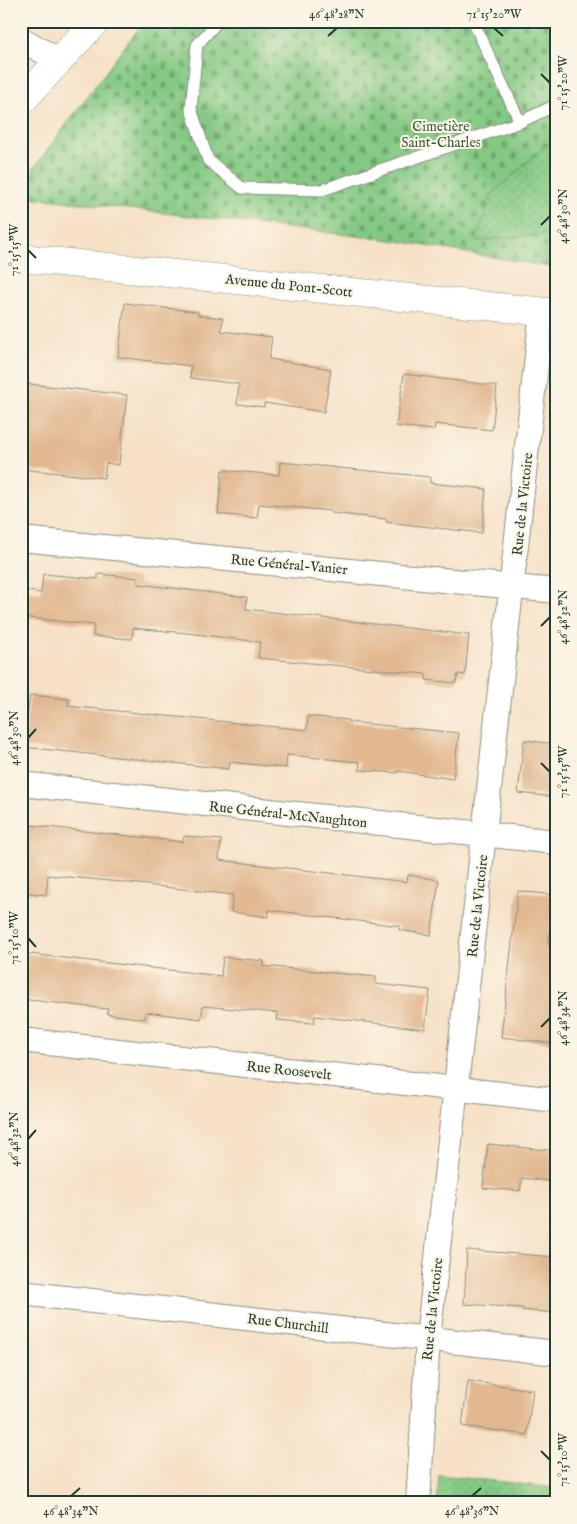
<svg xmlns="http://www.w3.org/2000/svg" width="577" height="1524" viewBox="0 0 577 1524" font-family="'IM FELL English',serif">
	<defs>
		<pattern id="cemetery-stones" width="16" height="16" patternUnits="userSpaceOnUse" patternTransform="scale(1.25)"><rect width="16" height="16" fill="#84c983"/><path d="M2 7V4a2 2 0 0 1 4 0v3zM10 15v-3a2 2 0 0 1 4 0v3z" fill="#6ba46c"/></pattern>
		<pattern id="park-dots" width="8" height="8" patternUnits="userSpaceOnUse" patternTransform="scale(1.25)"><rect width="8" height="8" fill="#84c983"/><path d="M2 2h.1M6 6h.1" fill="none" stroke="#6ba46c" stroke-width="1.8" stroke-linecap="round"/></pattern>
	</defs>
	<rect width="100%" height="100%" fill="#fcf5e5"/>
	<filter id="ink" filterUnits="userSpaceOnUse"><feTurbulence type="fractalNoise" baseFrequency=".02" numOctaves="2"/><feDisplacementMap in="SourceGraphic" scale="10" xChannelSelector="R" yChannelSelector="G"/><feConvolveMatrix kernelMatrix="1 2 1 2 8 2 1 2 1" color-interpolation-filters="sRGB"/></filter>
	<filter id="wash" filterUnits="userSpaceOnUse"><feTurbulence type="fractalNoise" baseFrequency=".0096" numOctaves="4" result="noise"/><feDisplacementMap in="SourceGraphic" scale="20" xChannelSelector="R" yChannelSelector="G"/><feGaussianBlur stdDeviation="1.12" result="paint"/><feColorMatrix in="noise" values="0 0 0 0 0 0 0 0 0 0 0 0 0 0 0 0 0 1.4 0 .05"/><feComposite in="paint" operator="in"/></filter>
	<g filter="url(#wash)">
		<rect width="100%" height="100%" fill="#f6e1c7"/>
		<path fill="url(#cemetery-stones)" stroke="#52835c" d="M144 21H556V268L398 241 21 196V185Z"/>
		<path fill="url(#park-dots)" stroke="#52835c" d="M552 140H556V233L476 241 491 195Z
			M439 1475 556 1488V1503H437Z"/>
		<g id="blocks">
			<path fill="#e1b890" d="M125 303 198 312V315L223 318 221 331 272 337 269 359 331 369 324 412 264 403V407L237 404 239 384 190 378 191 366 118 357Z
				M404 374 497 386 492 430 435 424 434 430 396 426Z
				M21 383 127 395 119 465 106 463 104 478 21 469Z
				M280 462 430 477V483L486 489 482 533 386 522 387 519 331 513V511L259 504 257 518 218 514 222 470 279 475Z
				M43 574 98 579V574L138 578V584L247 597 246 609 469 635 465 675 458 674 456 683 426 680V674L258 658 260 642 187 633 133 628 132 639 93 636 94 625 21 617V590L41 593Z
				M30 695 69 699 68 706 307 730 308 716 348 720V722L459 733 453 779 398 771V773L359 770 360 762 287 755 286 768 230 762 229 769 23 747Z
				M524 740 556 744V797L518 793Z
				M21 824 183 842 184 836 221 840 219 860 407 882 408 875 439 880 431 935 399 930 400 926 269 910 268 917 231 912 233 895 121 882 48 875 46 895 21 892Z
				M518 891 554 895 548 944H556V1044L501 1037Z
				M21 953 221 976 223 957 264 961 263 966 376 977V984L430 990 425 1029 315 1016 314 1023 277 1020 278 1013 203 1006 201 1019 146 1012 145 1019 107 1014 108 1009 21 999Z
				M488 1144 556 1151V1182L522 1178 520 1191 483 1188Z
				M467 1250 556 1257V1313L522 1310 523 1308 464 1304Z
				M468 1381 533 1390 527 1435 462 1426Z"/>
		</g>
	</g>
	<g filter="url(#ink)">
		<use href="#blocks" fill-opacity="0" stroke="#8a8f7e" stroke-width="1"/>
		<g fill="none" stroke-linecap="round" stroke-linejoin="round">
			<defs>
				<path id="lane" d="M218 21 197 45 191 109 208 160 242 188 322 190 520 122 556 105
					M473 21 520 122"/>
				<path id="street" d="M21 39 58 60
					M21 539 556 591
					M21 784 556 842
					M21 1040 556 1100
					M21 1293 556 1353
					M418 1503 428 1339 542 311"/>
				<path id="secondary" d="M21 102 96 21
					M21 258 556 313"/>
			</defs>
			<use href="#lane" stroke="#8a8f7e" stroke-width="13"/>
			<use href="#street" stroke="#8a8f7e" stroke-width="26"/>
			<use href="#secondary" stroke="#8a8f7e" stroke-width="29"/>
			<use href="#lane" stroke="#fff" stroke-width="11"/>
			<use href="#street" stroke="#fff" stroke-width="24"/>
			<use href="#secondary" stroke="#fff" stroke-width="28"/>
		</g>
	</g>
	<path fill="none" stroke="#1f3d34" stroke-width="2" d="M494 28 503 36M328 36 337 28M541 74 550 83M541 225 550 216M28 250 36 258M541 626 550 617M28 738 36 729M541 763 550 772M28 938 36 947M541 1027 550 1018M28 1139 36 1130M541 1451 550 1460M71 1496 80 1488M472 1496 481 1488"/>
	<g text-anchor="middle" stroke-width="4" stroke-linejoin="round" paint-order="stroke">
		<g font-size="14" fill="#386048" stroke="#fcf5e5">
			<text x="441" y="131">Cimetière<tspan x="441" dy="16">Saint-Charles</tspan></text>
		</g>
		<g font-size="14" fill="#1f3d34" stroke="#fcf5e5">
			<text transform="translate(289 285) rotate(6)" y="5">Avenue du Pont-Scott</text>
			<text transform="translate(522 504) rotate(-84)" y="5">Rue de la Victoire</text>
			<text transform="translate(289 564) rotate(5)" y="5">Rue Général-Vanier</text>
			<text transform="translate(288 814) rotate(6)" y="5">Rue Général-McNaughton</text>
			<text transform="translate(477 906) rotate(-84)" y="5">Rue de la Victoire</text>
			<text transform="translate(289 1070) rotate(6)" y="5">Rue Roosevelt</text>
			<text transform="translate(432 1309) rotate(-84)" y="5">Rue de la Victoire</text>
			<text transform="translate(288 1323) rotate(7)" y="5">Rue Churchill</text>
		</g>
	</g>
	<rect width="577" height="1524" fill="none" stroke="#fcf5e5" stroke-width="55"/>
	<rect x="28" y="28" width="522" height="1468" fill="none" stroke="#1f3d34" stroke-width="2"/>
	<g font-size="12" text-anchor="middle" fill="#1f3d34">
		<text x="337" y="18">46°48'28"N</text>
		<text x="494" y="18">71°15'20"W</text>
		<text transform="translate(563 83) rotate(-90)" y="4">71°15'20"W</text>
		<text transform="translate(563 216) rotate(-90)" y="4">46°48'30"N</text>
		<text transform="translate(14 250) rotate(-90)" y="4">71°15'15"W</text>
		<text transform="translate(563 617) rotate(-90)" y="4">46°48'32"N</text>
		<text transform="translate(14 738) rotate(-90)" y="4">46°48'30"N</text>
		<text transform="translate(563 772) rotate(-90)" y="4">71°15'15"W</text>
		<text transform="translate(14 938) rotate(-90)" y="4">71°15'10"W</text>
		<text transform="translate(563 1018) rotate(-90)" y="4">46°48'34"N</text>
		<text transform="translate(14 1139) rotate(-90)" y="4">46°48'32"N</text>
		<text transform="translate(563 1460) rotate(-90)" y="4">71°15'10"W</text>
		<text x="71" y="1515">46°48'34"N</text>
		<text x="472" y="1515">46°48'36"N</text>
	</g>
</svg>
